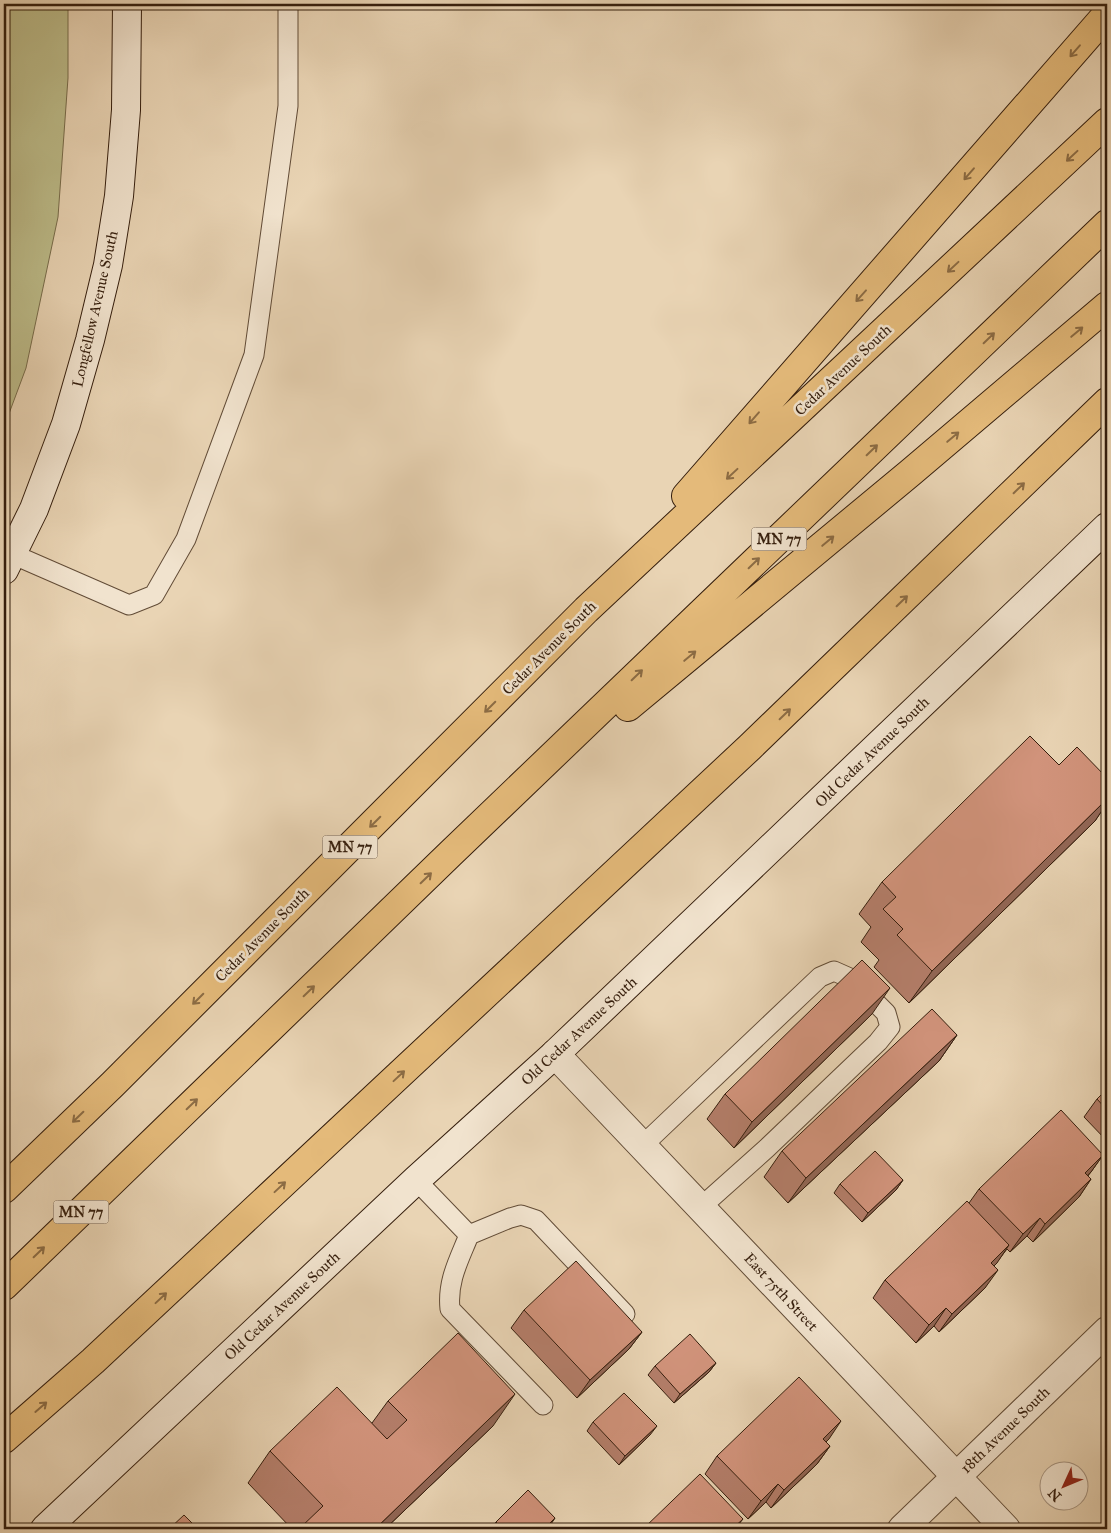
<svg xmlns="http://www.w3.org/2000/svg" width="1111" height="1533" viewBox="0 0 1111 1533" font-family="'IM FELL Great Primer',serif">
	<rect width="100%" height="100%" fill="#e9d4b4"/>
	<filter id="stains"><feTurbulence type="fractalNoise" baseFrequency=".004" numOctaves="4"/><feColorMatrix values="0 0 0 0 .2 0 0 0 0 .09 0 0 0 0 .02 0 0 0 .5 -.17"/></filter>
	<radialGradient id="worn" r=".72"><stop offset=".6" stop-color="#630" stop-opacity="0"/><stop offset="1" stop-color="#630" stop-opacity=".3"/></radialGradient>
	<path fill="#bcbb89" stroke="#786c4b" d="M4 4H68V78L58 217 26 368 4 427Z"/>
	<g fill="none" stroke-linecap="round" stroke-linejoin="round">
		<defs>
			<path id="lane" d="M12 554 129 605 154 595 186 539 254 355 288 106V4
				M642 1146 820 977 834 971 852 979 886 1013 890 1027 878 1042 767 1148 701 1207
				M416 1180 469 1235
				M543 1405 450 1309C447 1281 459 1260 469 1235L510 1218 521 1215 536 1220 625 1314"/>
			<path id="street" d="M555 1054 1006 1529
				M902 1529 1107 1331"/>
			<path id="secondary" d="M4 570 34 509 66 424 90 340 108 265 119 196 126 110 127 4
				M45 1529 416 1180 555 1054 1107 527"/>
			<path id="highway" d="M686 496 1107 14
				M628 707 910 473 1107 306
				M4 1189 113 1084 586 610 1107 122
				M4 1286 450 854 1107 224
				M4 1439 93 1361 750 747 1107 402"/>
		</defs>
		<use href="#lane" stroke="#624c37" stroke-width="21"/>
		<use href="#street" stroke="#624c37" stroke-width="30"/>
		<use href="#secondary" stroke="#351e0d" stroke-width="30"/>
		<use href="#highway" stroke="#351e0d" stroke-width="30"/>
		<use href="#lane" stroke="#f1e3ce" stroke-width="19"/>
		<use href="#street" stroke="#f1e3ce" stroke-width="28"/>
		<use href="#secondary" stroke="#f1e3ce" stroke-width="28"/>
		<use href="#highway" stroke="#e4ba7a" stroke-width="28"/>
	</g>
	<path fill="#b47e6a" stroke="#351e0d" d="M1059 765 1107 778V803L1095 821 909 1003 874 967 879 960 861 942 871 927 859 914 882 882Z
		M872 1014 734 1148 707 1119 725 1094Z
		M957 1035 939 1061 788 1203 764 1177 782 1151Z
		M1107 1089V1141L1084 1117 1097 1099Z
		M1103 1155 1091 1172 1088 1176 1091 1179 1079 1197 1033 1242 1027 1236 1010 1252 1007 1249 994 1266 985 1288 939 1332 934 1326 916 1343 873 1298 885 1280 969 1203 979 1189Z
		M903 1180 896 1190 862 1222 834 1193 840 1184Z
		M524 1310 642 1332 629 1349 577 1398 511 1328Z
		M716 1363 709 1372 674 1403 648 1375 655 1366Z
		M388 1401 493 1426 385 1529H292L248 1483 270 1451 372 1423Z
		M593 1422 650 1435 619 1465 587 1431Z
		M829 1439 826 1442 830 1446 817 1464 771 1508 766 1502 748 1519 705 1474 717 1456Z
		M555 1518 546 1529H491L496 1522Z"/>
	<path fill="#926756" stroke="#351e0d" d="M1107 799V803L1095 821 909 1003 932 971Z
		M890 988 872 1014 734 1148 752 1122Z
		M957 1035 939 1061 788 1203 806 1178Z
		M1103 1155 1091 1172 1072 1190 1085 1173Z
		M1091 1179 1079 1197 1033 1242 1045 1224Z
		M903 1180 896 1190 862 1222 868 1213Z
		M1040 1218 1027 1236 1010 1252 1023 1234Z
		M1009 1245 997 1263 979 1281 991 1263Z
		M998 1270 985 1288 939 1332 952 1314Z
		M946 1308 934 1326 916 1343 929 1325Z
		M642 1332 629 1349 577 1398 590 1380Z
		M716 1363 709 1372 674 1403 680 1394Z
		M515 1394 493 1426 385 1529H375Z
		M841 1421 829 1439 811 1457 823 1439Z
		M657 1426 650 1435 619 1465 625 1456Z
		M830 1446 817 1464 771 1508 784 1490Z
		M778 1484 766 1502 748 1519 761 1501Z
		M555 1518 549 1527 546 1529H544Z
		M743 1519 735 1529H732Z"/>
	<path fill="#d1937b" stroke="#351e0d" d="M1030 736 1059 765 1077 747 1107 778V799L932 971 897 935 903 929 883 909 896 897 882 882Z
		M862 960 890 988 752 1122 725 1094Z
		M932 1009 957 1035 806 1178 782 1151Z
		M1107 1089V1110L1097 1099Z
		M1061 1110 1103 1155 1085 1173 1091 1179 1045 1224 1040 1218 1023 1234 979 1189Z
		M875 1151 903 1180 868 1213 840 1184Z
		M967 1201 1009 1245 991 1263 998 1270 952 1314 946 1308 929 1325 885 1280Z
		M576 1261 642 1332 590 1380 524 1310Z
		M458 1333 515 1394 375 1529H376H299L323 1506 270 1451 337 1387 387 1439 407 1420 388 1401Z
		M690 1334 716 1363 680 1394 655 1366Z
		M799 1377 841 1421 823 1439 830 1446 784 1490 778 1484 761 1501 717 1456Z
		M624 1393 657 1426 625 1456 593 1422Z
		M700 1474 743 1519 732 1529H643Z
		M528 1490 555 1518 544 1529H502L496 1522Z
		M184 1515 198 1529H169Z"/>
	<defs><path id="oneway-shaft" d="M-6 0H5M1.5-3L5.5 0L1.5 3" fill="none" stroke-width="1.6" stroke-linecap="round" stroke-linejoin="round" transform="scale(1.25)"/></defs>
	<g stroke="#8c6c44">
		<use href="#oneway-shaft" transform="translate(1075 51) rotate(131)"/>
		<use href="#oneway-shaft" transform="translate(1072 156) rotate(137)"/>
		<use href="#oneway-shaft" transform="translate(969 174) rotate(131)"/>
		<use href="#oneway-shaft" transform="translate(953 267) rotate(137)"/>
		<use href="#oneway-shaft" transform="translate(861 296) rotate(132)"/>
		<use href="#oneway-shaft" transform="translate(1077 332) rotate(-40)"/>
		<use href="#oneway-shaft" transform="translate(989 338) rotate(-44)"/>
		<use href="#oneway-shaft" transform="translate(754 418) rotate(131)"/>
		<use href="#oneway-shaft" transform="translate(953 437) rotate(-40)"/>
		<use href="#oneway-shaft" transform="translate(872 450) rotate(-44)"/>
		<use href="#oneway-shaft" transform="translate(732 474) rotate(137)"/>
		<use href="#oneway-shaft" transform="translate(1019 488) rotate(-44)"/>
		<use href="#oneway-shaft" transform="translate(828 541) rotate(-40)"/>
		<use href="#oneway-shaft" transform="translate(754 563) rotate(-44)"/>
		<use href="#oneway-shaft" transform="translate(902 601) rotate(-44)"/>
		<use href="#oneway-shaft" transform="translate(690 656) rotate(-40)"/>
		<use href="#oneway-shaft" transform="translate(637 675) rotate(-44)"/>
		<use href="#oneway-shaft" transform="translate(490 707) rotate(135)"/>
		<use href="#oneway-shaft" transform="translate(785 714) rotate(-44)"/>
		<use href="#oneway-shaft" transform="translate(375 822) rotate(135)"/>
		<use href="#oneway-shaft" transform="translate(426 878) rotate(-44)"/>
		<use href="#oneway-shaft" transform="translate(309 991) rotate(-44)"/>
		<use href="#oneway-shaft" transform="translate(198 999) rotate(135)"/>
		<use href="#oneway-shaft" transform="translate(399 1076) rotate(-43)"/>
		<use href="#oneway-shaft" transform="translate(192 1104) rotate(-44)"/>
		<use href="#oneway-shaft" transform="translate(78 1117) rotate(136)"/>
		<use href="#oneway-shaft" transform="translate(280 1187) rotate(-43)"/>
		<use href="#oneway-shaft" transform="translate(39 1252) rotate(-44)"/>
		<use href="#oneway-shaft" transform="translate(161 1298) rotate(-43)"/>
		<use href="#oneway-shaft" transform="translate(41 1407) rotate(-41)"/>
	</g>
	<g text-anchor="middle" stroke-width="5" stroke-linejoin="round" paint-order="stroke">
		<g fill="#f1e3ce" stroke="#6d5947" stroke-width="1">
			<rect x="751.5" y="527.5" width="55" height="23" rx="4"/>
			<rect x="322.5" y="835.5" width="55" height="23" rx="4"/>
			<rect x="53.5" y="1200.5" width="55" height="23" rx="4"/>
		</g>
		<g font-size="14" font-weight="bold" fill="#351e0d">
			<text x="779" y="544">MN 77</text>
			<text x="350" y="852">MN 77</text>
			<text x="81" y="1217">MN 77</text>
		</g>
		<g font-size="15" fill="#351e0d" stroke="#f1e3ce">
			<text transform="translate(95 309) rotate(-77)" y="5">Longfellow Avenue South</text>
			<text transform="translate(843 370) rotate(-43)" y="5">Cedar Avenue South</text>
			<text transform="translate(549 648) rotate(-45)" y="5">Cedar Avenue South</text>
			<text transform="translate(872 752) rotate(-44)" y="5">Old Cedar Avenue South</text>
			<text transform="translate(262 935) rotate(-45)" y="5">Cedar Avenue South</text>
			<text transform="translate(579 1031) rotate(-43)" y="5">Old Cedar Avenue South</text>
			<text transform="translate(781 1292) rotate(47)" y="5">East 75th Street</text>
			<text transform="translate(282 1306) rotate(-43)" y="5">Old Cedar Avenue South</text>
			<text transform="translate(1005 1430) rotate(-44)" y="5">18th Avenue South</text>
		</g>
	</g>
	<rect width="1111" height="1533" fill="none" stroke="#e9d4b4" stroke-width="20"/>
	<rect x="5" y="5" width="1101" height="1523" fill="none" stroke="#351e0d" stroke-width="2.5"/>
	<rect x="10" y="10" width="1091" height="1513" fill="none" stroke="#351e0d"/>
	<g transform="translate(1064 1486) rotate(226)"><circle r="24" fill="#f1e3ce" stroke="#a69481"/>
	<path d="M0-4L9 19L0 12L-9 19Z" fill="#8f2418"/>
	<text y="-8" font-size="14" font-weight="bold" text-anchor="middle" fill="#351e0d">N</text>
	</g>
	<rect width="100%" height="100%" filter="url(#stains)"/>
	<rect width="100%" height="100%" fill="url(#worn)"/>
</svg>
